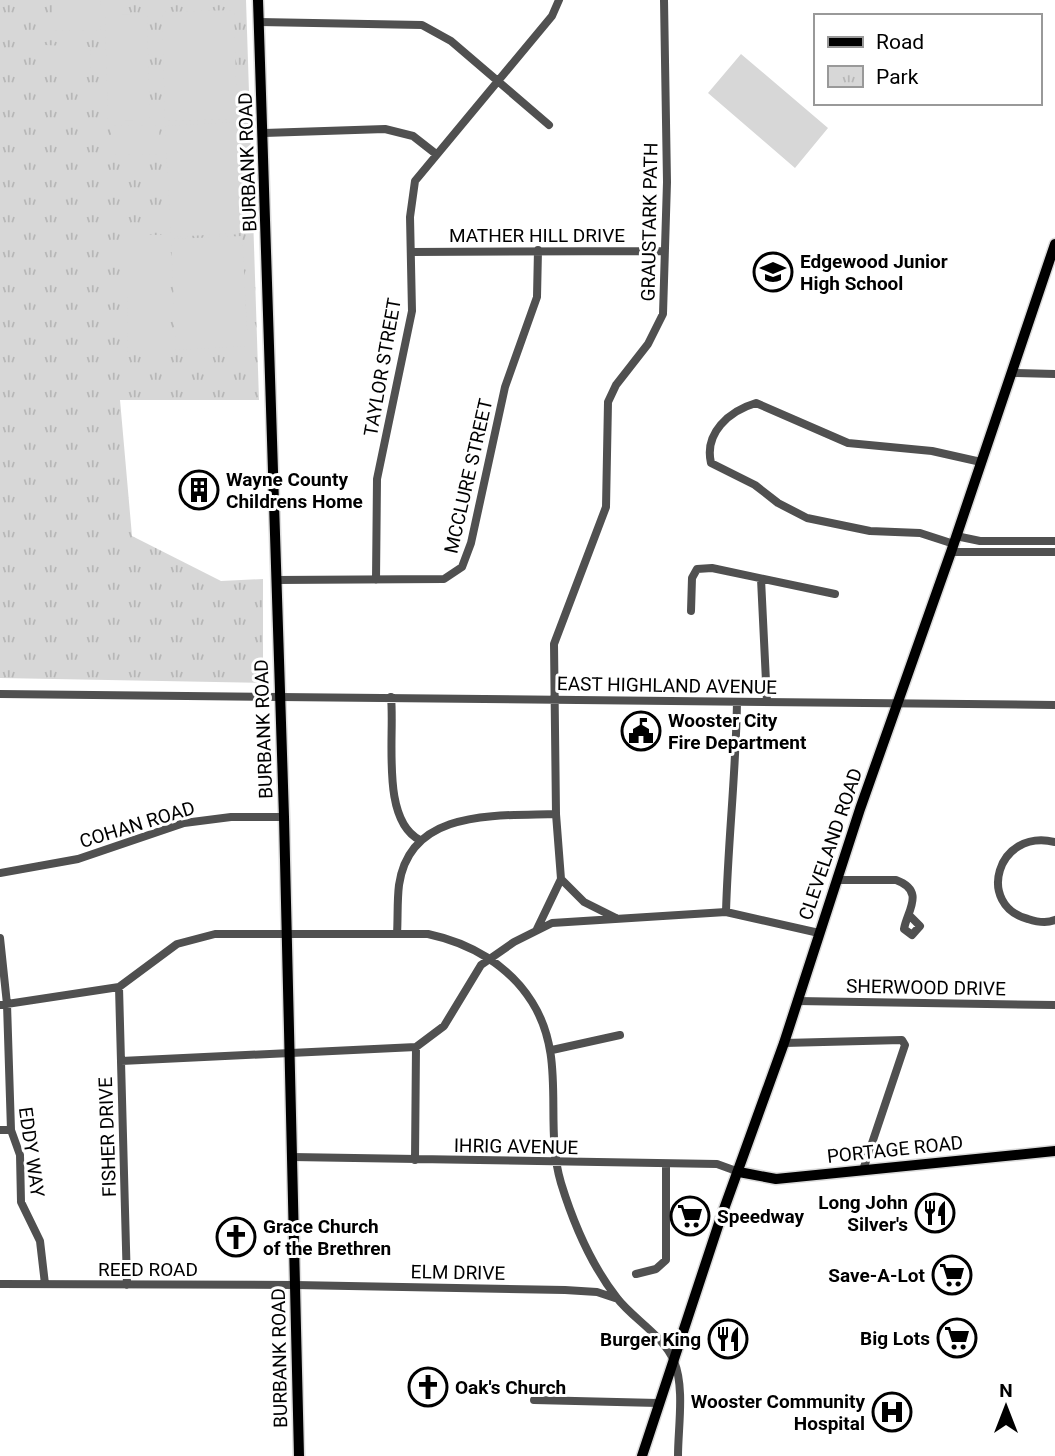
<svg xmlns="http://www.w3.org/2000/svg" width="1055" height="1456" viewBox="0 0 1055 1456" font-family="Roboto,sans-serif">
	<defs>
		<pattern id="park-tufts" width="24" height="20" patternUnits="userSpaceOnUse" patternTransform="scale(1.75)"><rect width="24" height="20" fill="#d7d7d7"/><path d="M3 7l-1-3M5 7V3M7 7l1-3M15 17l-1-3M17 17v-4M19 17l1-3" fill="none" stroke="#b7b7b7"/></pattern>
	</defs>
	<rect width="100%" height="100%" fill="#fff"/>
	<path fill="url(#park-tufts)" d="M0 0H246L259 400H120L132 536 221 581 263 579V683L0 678Z"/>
	<path fill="#d7d7d7" d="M52 0H101L100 31 52 30Z
		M234 10 237 119 165 121 162 12Z
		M147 14 150 120 108 121 105 15Z
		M45 45 91 47 90 75 44 74Z
		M741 54 828 128 795 168 708 93Z
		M237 122 242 233 171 237 165 126Z
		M159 125 160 154 112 155 111 126Z
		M128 235H166V293H128Z
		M242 236 248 346 176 350 171 239Z
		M127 296H166V353H128Z"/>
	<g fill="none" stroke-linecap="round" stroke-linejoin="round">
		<defs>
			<path id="major" d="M258 0 284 817 299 1456
				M739 1172 776 1179 1055 1151
				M642 1456 720 1220 784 1043 860 809 951 552 1055 244"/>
		</defs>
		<use href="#major" stroke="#dbdbdb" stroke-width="13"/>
		<path stroke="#505050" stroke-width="8" d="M259 22 422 25 451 41 549 125
			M264 133 385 129 413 136 436 154
			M411 252 663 251
			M1013 373 1055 374
			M956 536 980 541H1055
			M954 544 920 533 870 531 807 518 778 503 755 485 711 463C704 433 729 411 756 403L848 443 932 451 981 462
			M951 552H1055
			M761 579 767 702
			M276 580 444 579 462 567 471 543 505 387 537 297 538 250
			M376 580 377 479 412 311 410 217 415 181 552 16 559 0
			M691 611 692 578 697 569 712 568 835 594
			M0 694 1055 705
			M391 697C395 735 380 820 420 840
			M1055 842C996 828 976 906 1028 919 1037 922 1046 924 1055 920
			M0 873 78 859 184 823 231 817H284
			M838 880H896C926 891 907 911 904 929L912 935 920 926 911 917
			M726 912C728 841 736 772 737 702
			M616 918 584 902 561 879 556 814 554 644 606 507 608 402 616 385 648 344 663 314 667 182 664 0
			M537 929 561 879
			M397 934C398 918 397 901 399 885 410 808 497 816 556 814
			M0 938 7 1004 11 1130 20 1155 21 1202 40 1241 45 1284
			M119 987 127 1285
			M797 1001 1055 1005
			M0 1005 119 987 177 944 215 934H428C470 943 509 965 532 1002 568 1059 543 1123 561 1183 573 1222 592 1266 617 1298 633 1319 663 1335 674 1361 685 1388 678 1427 678 1456
			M784 1043 902 1040 905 1045 863 1170
			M552 1050 620 1035
			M121 1061 416 1047 444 1026 481 965 514 942 552 923 726 912 819 933
			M0 1130H11
			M292 1157 717 1164 739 1172
			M415 1160 416 1047
			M636 1274 656 1269 666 1260V1164
			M0 1284 295 1285 565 1290 597 1292 615 1298
			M534 1400 658 1403"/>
		<use href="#major" stroke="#000" stroke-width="10"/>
	</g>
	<defs>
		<symbol id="school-ring" viewBox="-11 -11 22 22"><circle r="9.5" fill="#fff" stroke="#000" stroke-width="1.5"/><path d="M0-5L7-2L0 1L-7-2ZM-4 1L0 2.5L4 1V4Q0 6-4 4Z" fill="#000"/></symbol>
		<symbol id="building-ring" viewBox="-11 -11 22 22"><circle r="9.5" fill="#fff" stroke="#000" stroke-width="1.5"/><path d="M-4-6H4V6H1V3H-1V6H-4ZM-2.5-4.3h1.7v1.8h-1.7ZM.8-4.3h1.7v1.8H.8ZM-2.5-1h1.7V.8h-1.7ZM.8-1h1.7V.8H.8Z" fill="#000"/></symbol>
		<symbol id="civic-ring" viewBox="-11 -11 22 22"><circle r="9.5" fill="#fff" stroke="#000" stroke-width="1.5"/><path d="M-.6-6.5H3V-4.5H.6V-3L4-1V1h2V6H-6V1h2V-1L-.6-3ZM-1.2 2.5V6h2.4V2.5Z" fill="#000"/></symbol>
		<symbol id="restaurant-ring" viewBox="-11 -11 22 22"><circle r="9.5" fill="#fff" stroke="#000" stroke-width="1.5"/><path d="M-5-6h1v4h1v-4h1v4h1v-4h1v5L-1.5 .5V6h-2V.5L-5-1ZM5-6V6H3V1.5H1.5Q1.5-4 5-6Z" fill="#000"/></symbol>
		<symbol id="supermarket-ring" viewBox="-11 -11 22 22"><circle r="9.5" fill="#fff" stroke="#000" stroke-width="1.5"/><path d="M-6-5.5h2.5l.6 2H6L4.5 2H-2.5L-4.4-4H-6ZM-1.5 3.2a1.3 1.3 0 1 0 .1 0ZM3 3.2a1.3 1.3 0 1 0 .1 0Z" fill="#000"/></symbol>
		<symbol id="church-ring" viewBox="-11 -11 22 22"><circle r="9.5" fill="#fff" stroke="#000" stroke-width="1.5"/><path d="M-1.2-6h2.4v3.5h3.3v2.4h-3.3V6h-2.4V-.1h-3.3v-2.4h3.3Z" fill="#000"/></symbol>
		<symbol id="hospital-ring" viewBox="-11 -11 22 22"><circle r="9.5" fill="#fff" stroke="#000" stroke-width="1.5"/><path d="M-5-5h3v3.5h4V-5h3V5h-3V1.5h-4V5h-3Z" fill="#000"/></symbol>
	</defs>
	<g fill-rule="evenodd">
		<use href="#school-ring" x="751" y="250" width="44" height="44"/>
		<use href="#building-ring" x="177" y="468" width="44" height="44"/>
		<use href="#civic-ring" x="619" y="709" width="44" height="44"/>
		<use href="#restaurant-ring" x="913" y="1191" width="44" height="44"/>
		<use href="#supermarket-ring" x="668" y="1194" width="44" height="44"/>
		<use href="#church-ring" x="214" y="1215" width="44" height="44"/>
		<use href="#supermarket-ring" x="930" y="1253" width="44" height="44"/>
		<use href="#supermarket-ring" x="935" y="1316" width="44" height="44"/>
		<use href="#restaurant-ring" x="706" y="1317" width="44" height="44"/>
		<use href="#church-ring" x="406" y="1365" width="44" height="44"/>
		<use href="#hospital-ring" x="870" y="1390" width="44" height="44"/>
	</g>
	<g text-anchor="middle" stroke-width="6" stroke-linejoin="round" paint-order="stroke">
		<g font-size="19" fill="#000" stroke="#fff">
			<text transform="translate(247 162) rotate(-92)" y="7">BURBANK ROAD</text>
			<text transform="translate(649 222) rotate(-89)" y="7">GRAUSTARK PATH</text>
			<text x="537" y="242">MATHER HILL DRIVE</text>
			<text transform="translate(382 367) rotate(-80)" y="7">TAYLOR STREET</text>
			<text transform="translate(468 476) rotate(-77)" y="7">MCCLURE STREET</text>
			<text transform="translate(667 685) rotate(1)" y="7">EAST HIGHLAND AVENUE</text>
			<text transform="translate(263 729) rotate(-92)" y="7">BURBANK ROAD</text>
			<text transform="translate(137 824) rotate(-17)" y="7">COHAN ROAD</text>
			<text transform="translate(830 844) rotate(-71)" y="7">CLEVELAND ROAD</text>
			<text transform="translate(926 987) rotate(1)" y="7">SHERWOOD DRIVE</text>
			<text transform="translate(107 1137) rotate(-92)" y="7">FISHER DRIVE</text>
			<text transform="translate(516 1146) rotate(1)" y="7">IHRIG AVENUE</text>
			<text transform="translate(895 1149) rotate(-6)" y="7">PORTAGE ROAD</text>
			<text transform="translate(32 1152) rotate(82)" y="7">EDDY WAY</text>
			<text x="148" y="1276">REED ROAD</text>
			<text transform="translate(458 1272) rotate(1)" y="7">ELM DRIVE</text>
			<text transform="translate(279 1358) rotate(-91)" y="7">BURBANK ROAD</text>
		</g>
		<g font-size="19" font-weight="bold" fill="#000" stroke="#fff" text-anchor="start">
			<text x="800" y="268">Edgewood Junior<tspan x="800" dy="22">High School</tspan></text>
			<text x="226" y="486">Wayne County<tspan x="226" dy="22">Childrens Home</tspan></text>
			<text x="668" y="727">Wooster City<tspan x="668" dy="22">Fire Department</tspan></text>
			<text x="908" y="1209" text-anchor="end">Long John<tspan x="908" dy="22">Silver's</tspan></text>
			<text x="717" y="1223">Speedway</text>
			<text x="263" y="1233">Grace Church<tspan x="263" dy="22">of the Brethren</tspan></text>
			<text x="925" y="1282" text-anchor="end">Save-A-Lot</text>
			<text x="930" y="1345" text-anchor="end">Big Lots</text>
			<text x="701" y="1346" text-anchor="end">Burger King</text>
			<text x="455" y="1394">Oak's Church</text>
			<text x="865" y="1408" text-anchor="end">Wooster Community<tspan x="865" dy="22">Hospital</tspan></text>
		</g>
	</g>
	<rect x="814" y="14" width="228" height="91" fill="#ffffff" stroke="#999999" stroke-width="2"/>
	<rect x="828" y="37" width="35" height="10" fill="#000000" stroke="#999999" stroke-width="2"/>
	<text x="876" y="49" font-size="21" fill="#000000">Road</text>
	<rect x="828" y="66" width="35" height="21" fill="url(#park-tufts)" stroke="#999999" stroke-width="2"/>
	<text x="876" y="84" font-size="21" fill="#000000">Park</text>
	<g transform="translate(1006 1407)" stroke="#ffffff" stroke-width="5" paint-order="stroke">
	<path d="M0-5L12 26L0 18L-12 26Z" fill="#000000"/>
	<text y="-10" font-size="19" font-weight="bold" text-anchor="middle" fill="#000000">N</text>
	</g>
</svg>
